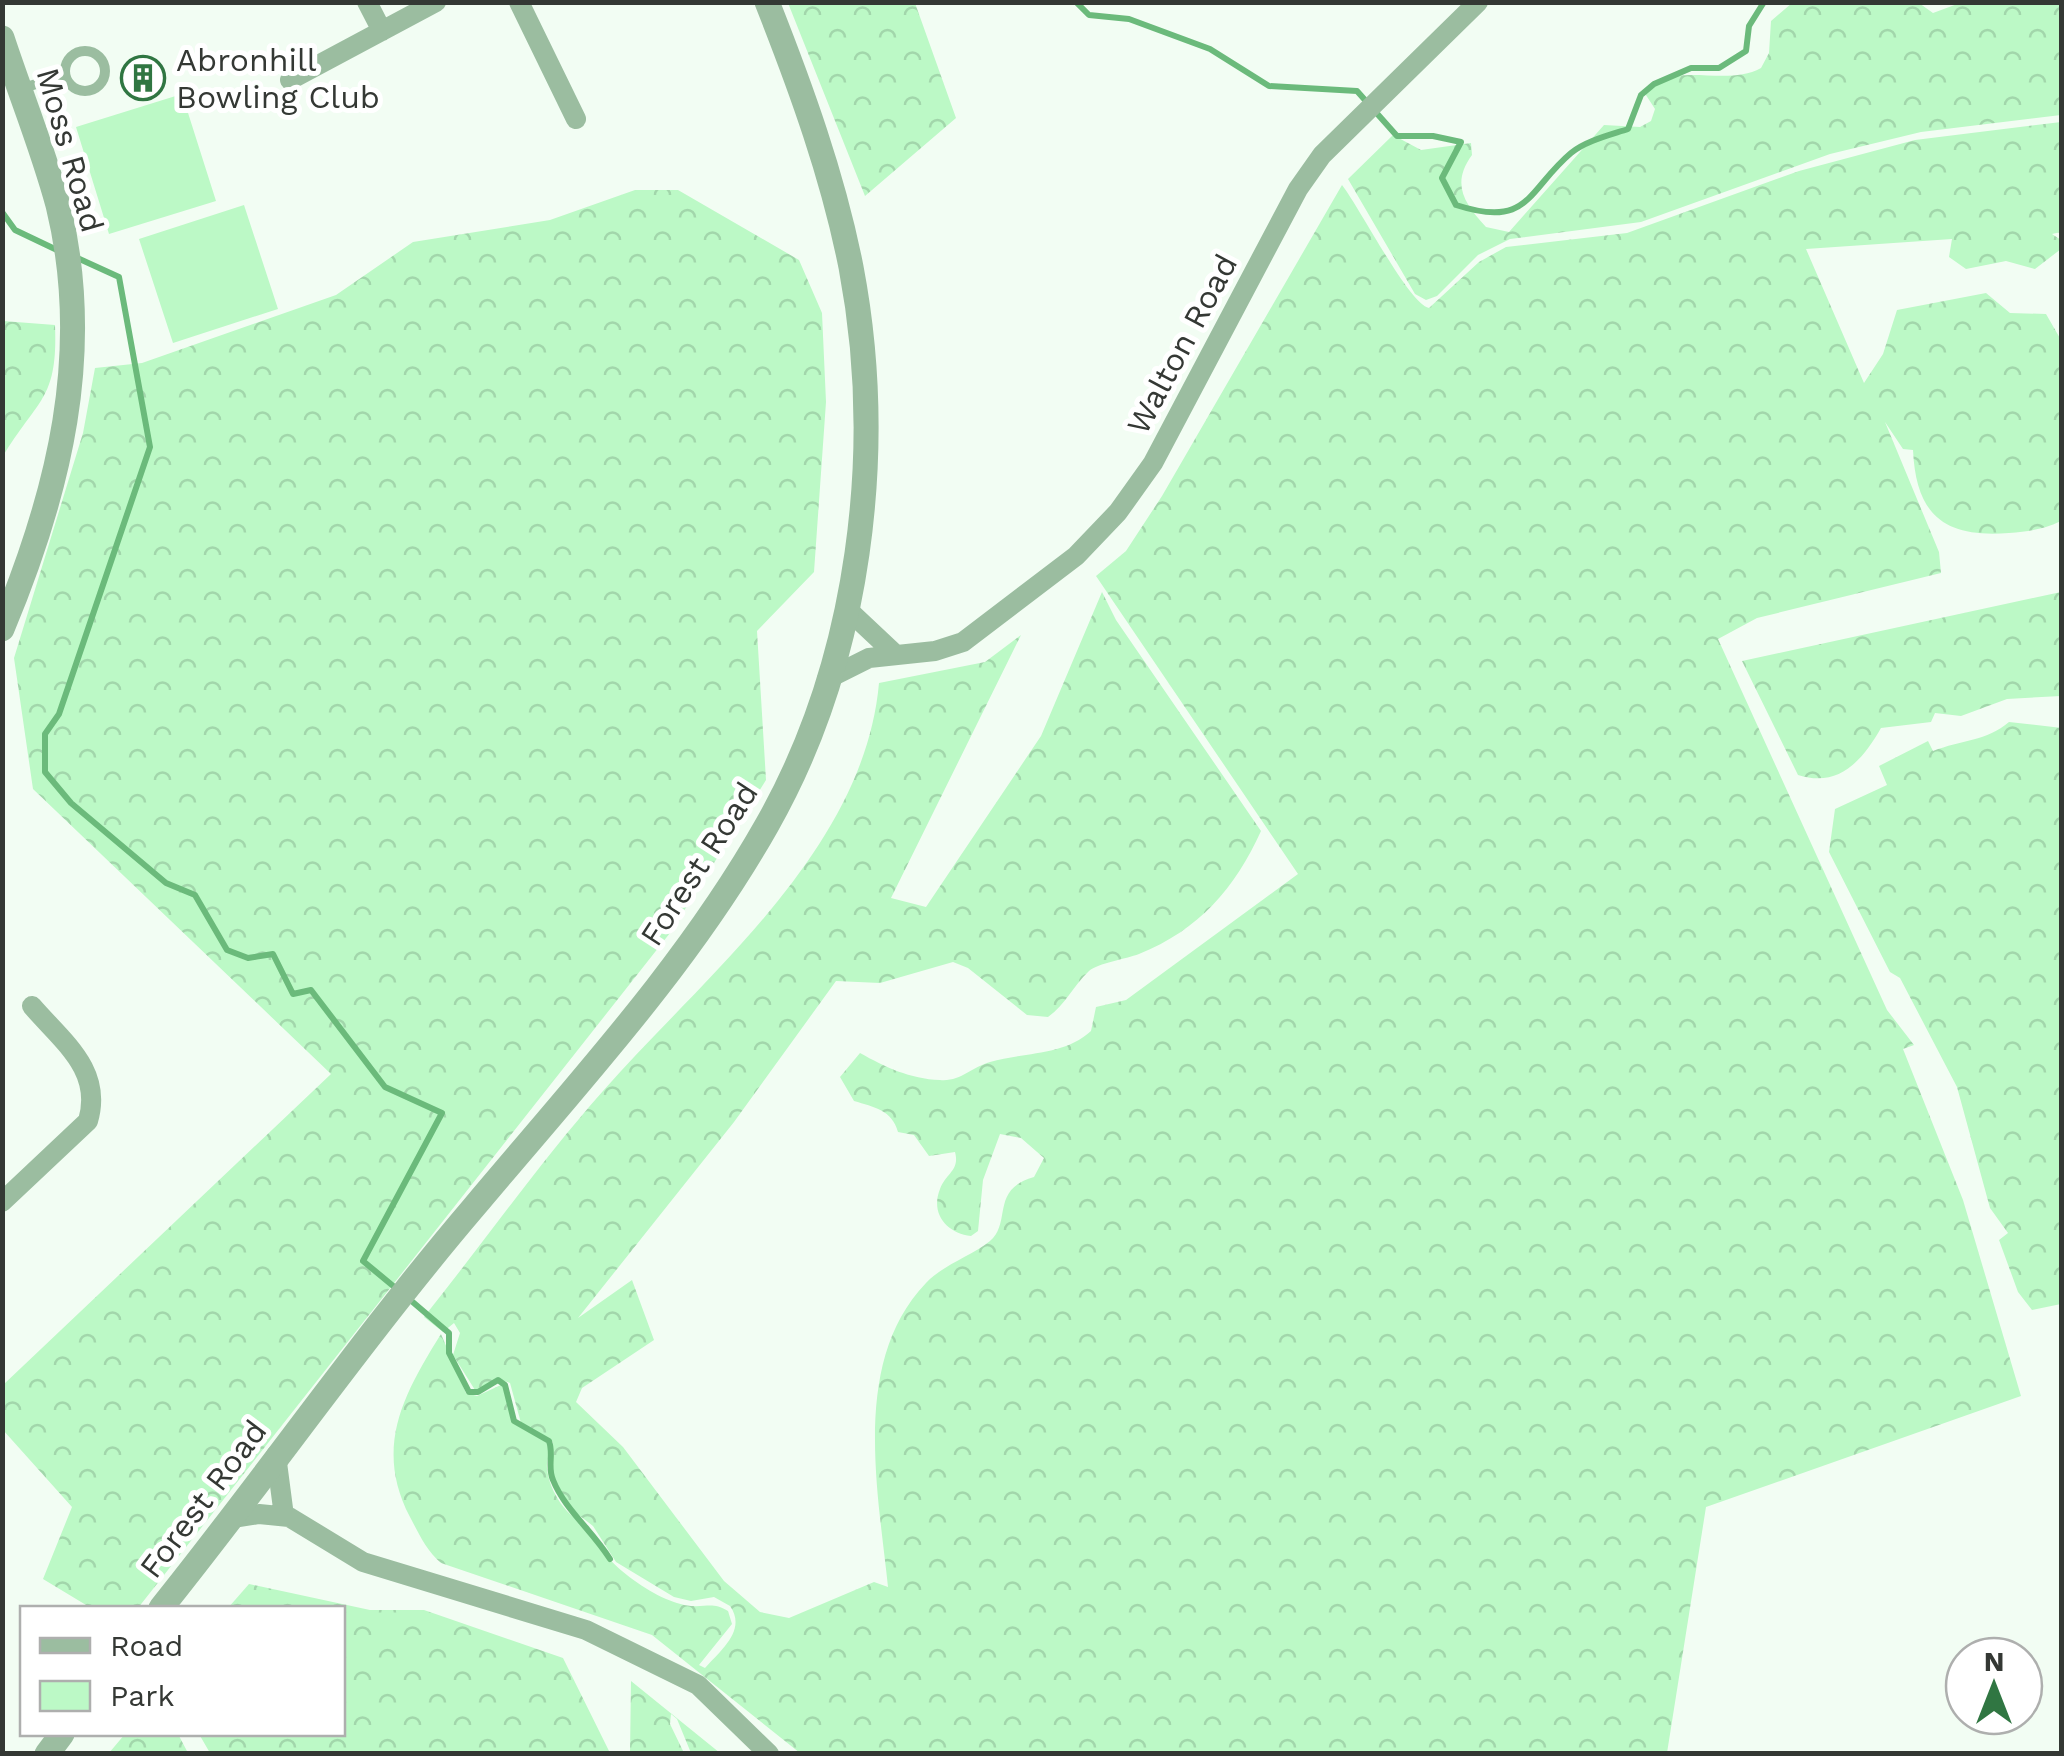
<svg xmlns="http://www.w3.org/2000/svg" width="2064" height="1756" viewBox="0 0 2064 1756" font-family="'Work Sans',sans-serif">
	<defs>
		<pattern id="forest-crowns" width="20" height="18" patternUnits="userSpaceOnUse" patternTransform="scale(2.5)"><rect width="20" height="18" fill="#bcf9c6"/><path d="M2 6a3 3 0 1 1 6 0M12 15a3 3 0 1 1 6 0" fill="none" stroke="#a2d6ab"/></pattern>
	</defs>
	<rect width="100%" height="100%" fill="#f2fdf3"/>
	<path fill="#bcf9c6" d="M182 94 216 201 109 234 76 127Z
		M244 205 278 309 173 343 139 239Z"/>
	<path fill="url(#forest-crowns)" d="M788 3H915L956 118 865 196Z
		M1792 3H1919L1933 13 1960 3H2061V115L1921 132 1830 154 1641 222 1510 239 1478 255 1437 296 1426 300 1415 294 1348 179 1393 135 1421 150 1471 143 1472 155C1451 184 1464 203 1486 227L1509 232 1604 125 1640 127 1651 121 1655 109 1644 92C1673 59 1725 88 1761 68L1769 53 1771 21Z
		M2061 122V232L2052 234 2061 240V249L2035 269 2006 261 1966 269 1949 257 1952 239 1806 249 1864 383 1883 354 1897 310 1986 293 2010 313 2046 314 2061 340V521C2042 530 2029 531 2009 533 1945 538 1916 516 1913 450L1903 449 1885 422 1939 552 1941 573 1757 618 1718 639 1887 1010 1914 1045 1903 1049 1963 1200 2021 1396 1706 1507 1667 1753H800L652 1635 441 1563C426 1550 419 1534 410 1517 374 1448 403 1395 441 1334L466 1393 477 1396 503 1384 513 1422 549 1444C552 1454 546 1459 547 1468 549 1492 568 1519 589 1526 596 1559 657 1603 691 1606 708 1607 713 1602 728 1611L732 1624 699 1665 705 1668C721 1650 747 1630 730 1606L714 1597 691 1601 674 1597 616 1562 593 1526 571 1509 553 1478 550 1466 553 1442 521 1423 510 1383 496 1378 483 1389 475 1390 453 1355 460 1333 454 1323 443 1332 424 1317C484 1242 540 1162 603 1091 706 974 864 850 879 683L985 662 1021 635 891 898 926 907 1041 736 1102 592 1116 620 1261 831C1235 888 1199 930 1139 954 1126 959 1098 963 1089 971 1073 986 1066 1004 1048 1017L1027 1015 968 968 953 962 880 983 836 981 734 1122 578 1318 632 1280 654 1340 582 1388 576 1402 623 1447 724 1581 760 1612 789 1618 874 1582 888 1587C878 1490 851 1361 926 1283 944 1264 970 1257 990 1241 1012 1222 990 1189 1034 1177L1044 1158 1021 1138 1000 1134 983 1180 978 1231 971 1236C947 1233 930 1214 940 1189 946 1173 960 1171 955 1152L929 1156 914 1135 898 1132C892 1110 874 1107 854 1101L840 1077 860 1053C885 1067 910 1079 940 1080 960 1082 972 1067 990 1062 1024 1052 1064 1056 1091 1031L1096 1007 1126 1000 1298 874 1096 576 1126 551 1162 496 1342 185C1360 208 1409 304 1429 308L1479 262 1506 247 1627 233 1799 171 1915 140Z
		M635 190H678L799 260 822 313 826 402 814 572 757 631 766 780 670 933 138 1608H91L43 1579 72 1507 3 1430V1385L331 1074 33 789 14 658 83 433 95 368 142 363 336 295 413 242 550 220Z
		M3 321 55 325C58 400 38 398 3 456Z
		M2061 592V696L2007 699 1961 716 1935 713 1931 722 1881 728C1862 761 1839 788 1798 775L1742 661Z
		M2009 722 2062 728 2061 1304 2032 1310 2018 1292 1999 1240 2008 1233 1990 1208 1957 1087 1900 978 1890 972 1829 852 1835 809 1887 785 1879 766 1928 741 1933 751C1961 740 1987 741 2009 722Z
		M249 1584 370 1610H424L563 1658 610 1753H210L199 1734H342V1608H228Z
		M631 1681 720 1753H691L677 1719 671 1714 670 1724 684 1753H630Z
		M125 1734H178L188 1753H109Z"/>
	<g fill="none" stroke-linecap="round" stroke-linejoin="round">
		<path stroke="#6bba7b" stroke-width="6" d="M1076 2 1089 15 1129 19 1210 49 1269 86 1357 91 1397 136H1433L1461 142 1442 178 1456 205C1530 229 1527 190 1571 153 1585 141 1610 135 1628 129L1641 95 1654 84 1691 68H1719L1746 51 1749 26 1764 2
			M2 212 15 230 57 250
			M73 256 119 277 150 447 59 714 45 734V772L71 803 166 883 195 895 227 950 248 958 273 954 293 994 311 990 385 1087 442 1113 363 1261 398 1290
			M408 1298 449 1333V1353L469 1392H478L498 1380 505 1385 514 1421 549 1441C554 1455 547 1466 553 1480 565 1510 592 1530 610 1559"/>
		<path stroke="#9bbda0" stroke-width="10" d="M65 71a20 20 0 1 1 40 0a20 20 0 1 1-40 0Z
			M20 89 65 75"/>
		<path stroke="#9bbda0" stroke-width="20" d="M367 2 382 31
			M519 2 576 119
			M290 80 436 2
			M846 608 895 654
			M827 679 869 658 935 651 963 642 1076 556 1118 512 1153 463 1298 189 1322 155 1478 2
			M2 1202 88 1121C103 1070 63 1042 32 1006
			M276 1455 284 1516
			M234 1518 259 1514 289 1517 363 1562 586 1630 698 1685 769 1754"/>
		<path stroke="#9bbda0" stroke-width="25" d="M2 38C20 93 43 149 58 205 94 352 59 493 2 629
			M161 1608C267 1476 364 1336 474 1207 577 1084 688 965 767 825 860 661 886 451 851 267 833 176 801 88 767 2
			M47 1754 62 1734"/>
	</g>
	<defs>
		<symbol id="building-ring" viewBox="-11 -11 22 22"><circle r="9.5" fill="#fff" stroke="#307642" stroke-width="1.5"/><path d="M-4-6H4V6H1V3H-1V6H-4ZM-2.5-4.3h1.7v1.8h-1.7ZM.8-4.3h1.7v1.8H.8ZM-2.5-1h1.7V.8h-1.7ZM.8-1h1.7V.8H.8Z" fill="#307642"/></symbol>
	</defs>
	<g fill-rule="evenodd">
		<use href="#building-ring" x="118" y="53" width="50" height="50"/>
	</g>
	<g text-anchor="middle" stroke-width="10" stroke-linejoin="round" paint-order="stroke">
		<g font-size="32" fill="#343834" stroke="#fff" text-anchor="start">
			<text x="176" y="71">Abronhill<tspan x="176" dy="37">Bowling Club</tspan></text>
		</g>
		<g font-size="32" fill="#343834" stroke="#fff">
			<text transform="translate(70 150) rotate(74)" y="11">Moss Road</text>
			<text transform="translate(1182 344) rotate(-62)" y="11">Walton Road</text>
			<text transform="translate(699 864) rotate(-57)" y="11">Forest Road</text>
			<text transform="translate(203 1499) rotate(-53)" y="11">Forest Road</text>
		</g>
	</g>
	<rect width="2064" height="1756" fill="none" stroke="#343834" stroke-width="10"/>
	<rect x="20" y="1606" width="325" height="130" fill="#ffffff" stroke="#aeafae" stroke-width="2.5"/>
	<rect x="40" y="1638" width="50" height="15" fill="#9bbda0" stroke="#aeafae" stroke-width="2.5"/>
	<text x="110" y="1656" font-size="30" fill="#343834">Road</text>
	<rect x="40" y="1681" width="50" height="30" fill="#bcf9c6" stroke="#aeafae" stroke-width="2.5"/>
	<text x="110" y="1706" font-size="30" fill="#343834">Park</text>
	<g transform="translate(1994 1686)"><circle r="48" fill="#ffffff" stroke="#aeafae" stroke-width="2.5"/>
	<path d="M0-8L18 38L0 25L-18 38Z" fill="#307642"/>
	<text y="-15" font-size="28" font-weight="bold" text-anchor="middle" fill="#343834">N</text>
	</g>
</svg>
